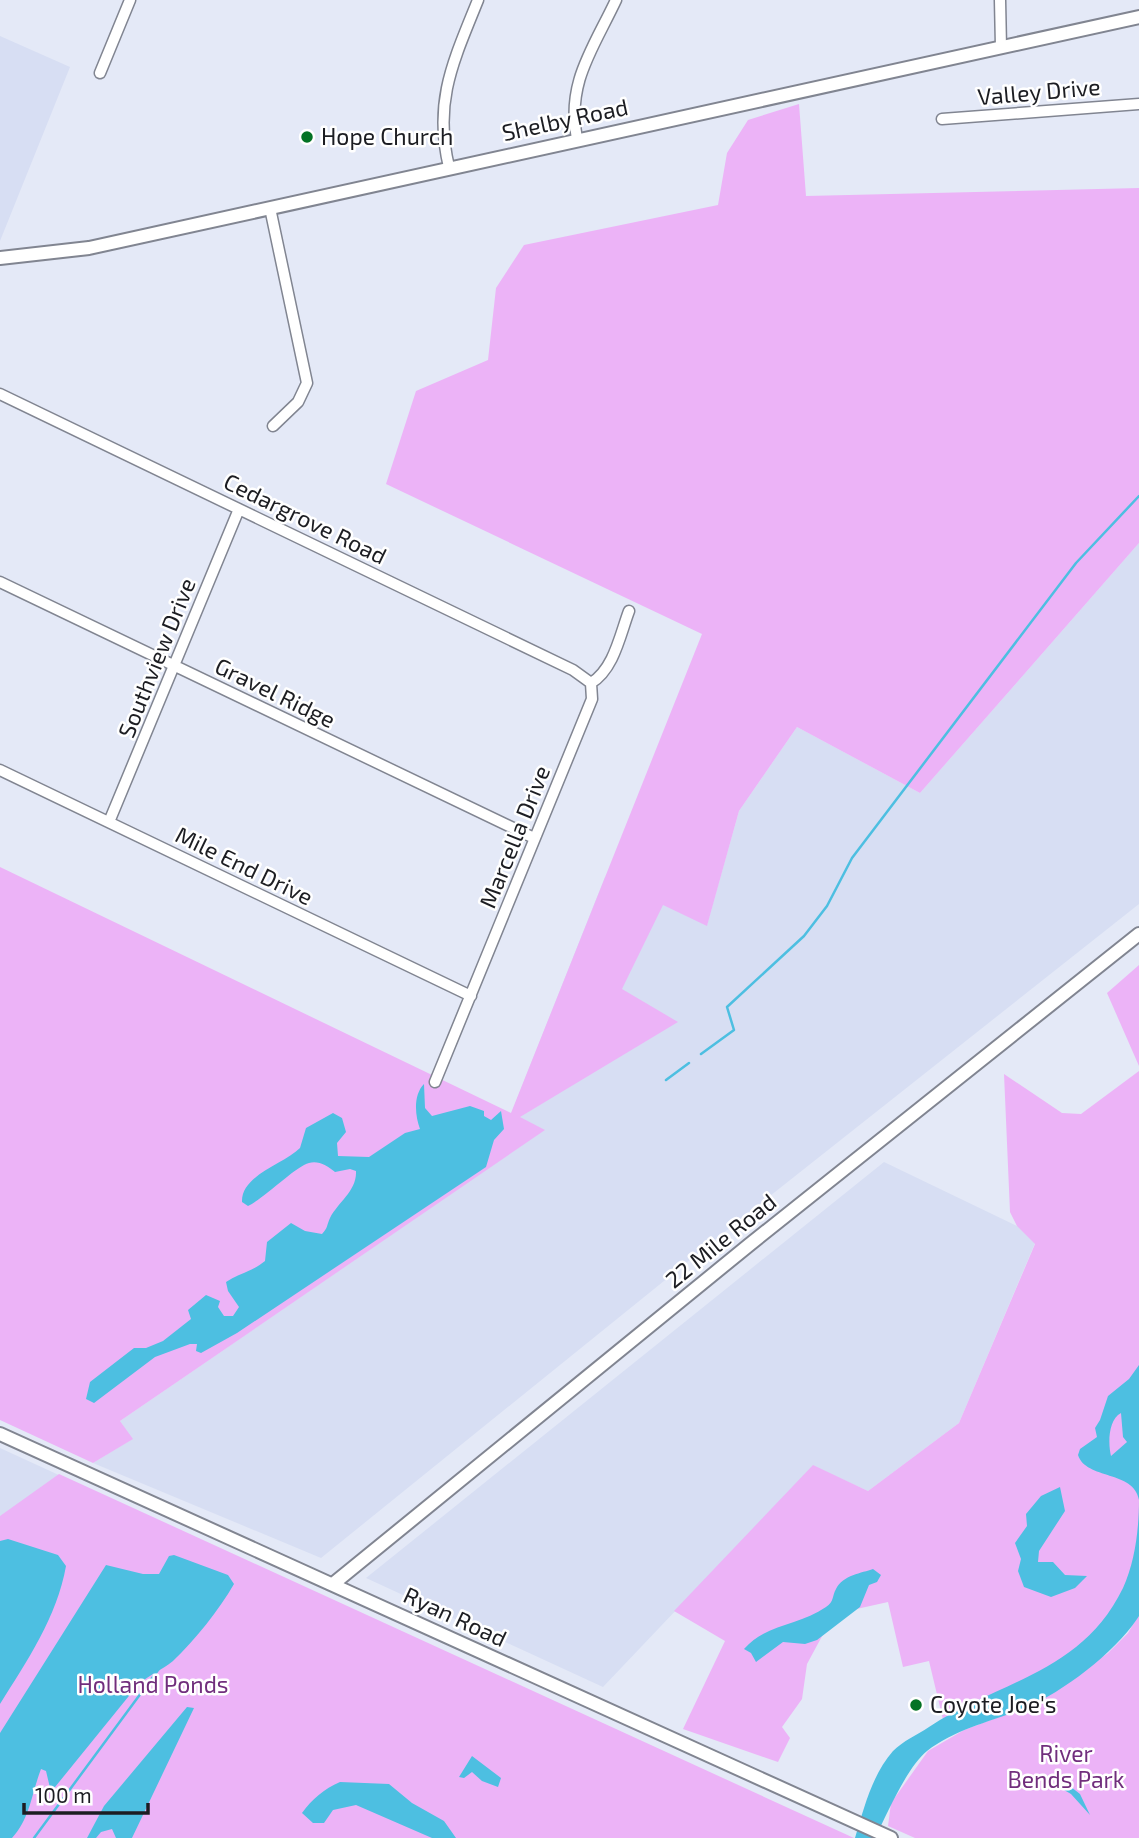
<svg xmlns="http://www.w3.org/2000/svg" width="1139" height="1838" viewBox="0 0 1139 1838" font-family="'Exo 2',sans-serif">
	<rect width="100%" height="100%" fill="#e4e9f7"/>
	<path fill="#d7def3" d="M0 36 70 67 0 241Z
		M1139 543V904L737 1222 321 1558 93 1463 132 1439 120 1421 544 1130 511 1114 605 877 707 925 739 811 797 727 920 793Z
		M884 1162 1038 1236 959 1423 868 1491 813 1466 603 1687 366 1578Z
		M0 1448 61 1476 0 1519Z"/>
	<path fill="#ecb3f7" d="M799 104 806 196 1139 188V543L920 793 797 727 739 811 707 926 663 905 622 989 678 1022 520 1117 545 1130 120 1421 133 1439 93 1463 0 1420V867L511 1113 702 634 386 484 416 391 488 360 496 288 524 245 718 205 727 153 748 120Z
		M1139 965V1066L1107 993Z
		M1139 1071V1572L1126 1616 1051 1681 945 1728 929 1661 903 1667 888 1602 834 1614 807 1664 802 1699 782 1727 790 1738 778 1762 683 1729 725 1641 674 1611 813 1465 868 1491 959 1423 1035 1244 1017 1226 1010 1212 1004 1074 1062 1113 1081 1114Z
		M59 1474 854 1838H0V1516Z
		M1139 1614V1838H915L888 1826 891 1803 928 1751 964 1730 1036 1703 1108 1653 1128 1633Z"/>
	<path fill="#4dbfe1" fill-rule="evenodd" d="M424 1084 425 1108 432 1116 470 1106 484 1111V1116L491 1120 501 1111 504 1129 494 1140 486 1167 237 1333 201 1353 196 1351 197 1344H190L155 1357 94 1403 86 1399 90 1382 134 1348H146L163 1341 191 1319 188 1310 206 1295 220 1301 218 1307 224 1316H233L239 1307 228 1291 226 1282C240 1273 253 1271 265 1261L267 1242 291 1223 305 1231 322 1234C328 1228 327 1224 330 1218 338 1202 357 1191 356 1171L350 1169 335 1172C328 1166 318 1160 309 1163 296 1166 266 1197 248 1206L242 1202C241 1175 284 1164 300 1148L306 1128 333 1113 342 1118 346 1132 337 1143 338 1156 369 1157 405 1133 420 1129C415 1116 413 1095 424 1084Z
		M1139 1365V1616L1137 1619C1114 1653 1063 1692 1025 1708 993 1721 955 1729 927 1751 907 1767 887 1814 875 1838H855C864 1808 872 1775 893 1751 903 1741 917 1735 929 1727 1000 1680 1081 1674 1123 1588 1135 1562 1139 1529 1139 1500 1134 1470 1086 1480 1078 1455L1080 1449 1097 1437 1095 1428 1100 1420 1108 1396 1129 1379ZM1121 1413 1123 1437 1127 1442 1111 1456C1108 1444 1108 1420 1121 1413Z
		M1060 1487 1065 1511 1039 1551 1038 1562H1053L1065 1575 1087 1576 1075 1588 1051 1597 1024 1587 1018 1571 1021 1559 1015 1543 1027 1526 1026 1514 1041 1496Z
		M8 1539 58 1555 66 1566C57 1617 27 1661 0 1704V1541Z
		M174 1555 228 1575 234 1584C219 1610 195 1640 173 1661 162 1670 148 1675 137 1686L51 1792 46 1771 41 1769C32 1792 30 1819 12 1838H0V1733L106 1565 143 1574H159L169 1556Z
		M873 1569 881 1575 877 1582 869 1585 860 1607 817 1640 805 1644 783 1642 756 1662 751 1653 744 1649C767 1623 799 1626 826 1607 834 1602 832 1596 836 1589 843 1575 862 1573 873 1569Z
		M187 1707 194 1708 132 1838H116L112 1829 101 1832 96 1838H87L104 1806Z
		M472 1756 501 1778 498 1787 482 1781 472 1772 464 1778 459 1777Z
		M340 1782 389 1784 412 1803 444 1821 456 1838H432L356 1805 333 1810 324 1823H313L302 1813C312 1799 324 1789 340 1782Z
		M1059 1787H1071L1080 1794 1090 1815 1071 1794Z"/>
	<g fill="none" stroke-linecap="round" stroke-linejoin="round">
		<path stroke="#4dbfe1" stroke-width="2.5" d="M701 1054 734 1030 727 1007 804 936 827 906 852 858 1076 563 1139 496
			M666 1080 689 1063
			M34 1838 161 1666"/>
		<defs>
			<path id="minor" d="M1000 0 1001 47
				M100 73 130 0
				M942 119 1139 104
				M577 139C566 83 593 49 616 0
				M449 167C433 101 454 60 478 0
				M270 208 307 383 298 402 273 426
				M0 394 573 670 591 683
				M0 582 534 838
				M591 683C614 669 620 635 629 611
				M0 770 471 996
				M109 822 239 509
				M435 1082 592 699 591 683"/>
			<path id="tertiary" d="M0 258 89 248 1139 17
				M0 1434 891 1838
				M333 1584 749 1245 1139 934"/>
		</defs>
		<use href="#minor" stroke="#818591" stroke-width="13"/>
		<use href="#tertiary" stroke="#818591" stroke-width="16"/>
		<use href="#minor" stroke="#fff" stroke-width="10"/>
		<use href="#tertiary" stroke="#fff" stroke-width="12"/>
	</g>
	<g fill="#037224" stroke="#fff" stroke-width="2.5">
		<circle cx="307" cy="137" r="7"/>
		<circle cx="916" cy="1705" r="7"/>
	</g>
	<g text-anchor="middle" stroke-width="5" stroke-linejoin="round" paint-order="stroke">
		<g font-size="23" fill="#1c1d22" stroke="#fff">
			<text transform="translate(1039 92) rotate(-5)" y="8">Valley Drive</text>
			<text transform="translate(565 120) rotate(-12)" y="8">Shelby Road</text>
			<text transform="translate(305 519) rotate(26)" y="8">Cedargrove Road</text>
			<text transform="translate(157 658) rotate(-68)" y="8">Southview Drive</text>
			<text transform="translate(275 693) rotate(26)" y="8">Gravel Ridge</text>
			<text transform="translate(515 837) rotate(-68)" y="8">Marcella Drive</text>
			<text transform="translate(244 866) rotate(26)" y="8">Mile End Drive</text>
			<text transform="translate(721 1241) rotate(-39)" y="8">22 Mile Road</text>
			<text transform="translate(455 1617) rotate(25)" y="8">Ryan Road</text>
		</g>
		<g font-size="23" fill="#1c1d22" stroke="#fff" text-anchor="start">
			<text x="321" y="145">Hope Church</text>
			<text x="930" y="1713">Coyote Joe's</text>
		</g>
		<g font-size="23" fill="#712e7d" stroke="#fff">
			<text x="153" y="1693">Holland Ponds</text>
			<text x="1066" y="1762">River<tspan x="1066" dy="26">Bends Park</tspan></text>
		</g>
	</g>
	<path d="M24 1803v10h124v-10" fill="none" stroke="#1c1d22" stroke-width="3.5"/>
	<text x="35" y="1803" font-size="21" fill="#1c1d22" stroke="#ffffff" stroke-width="5" paint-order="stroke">100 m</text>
</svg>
